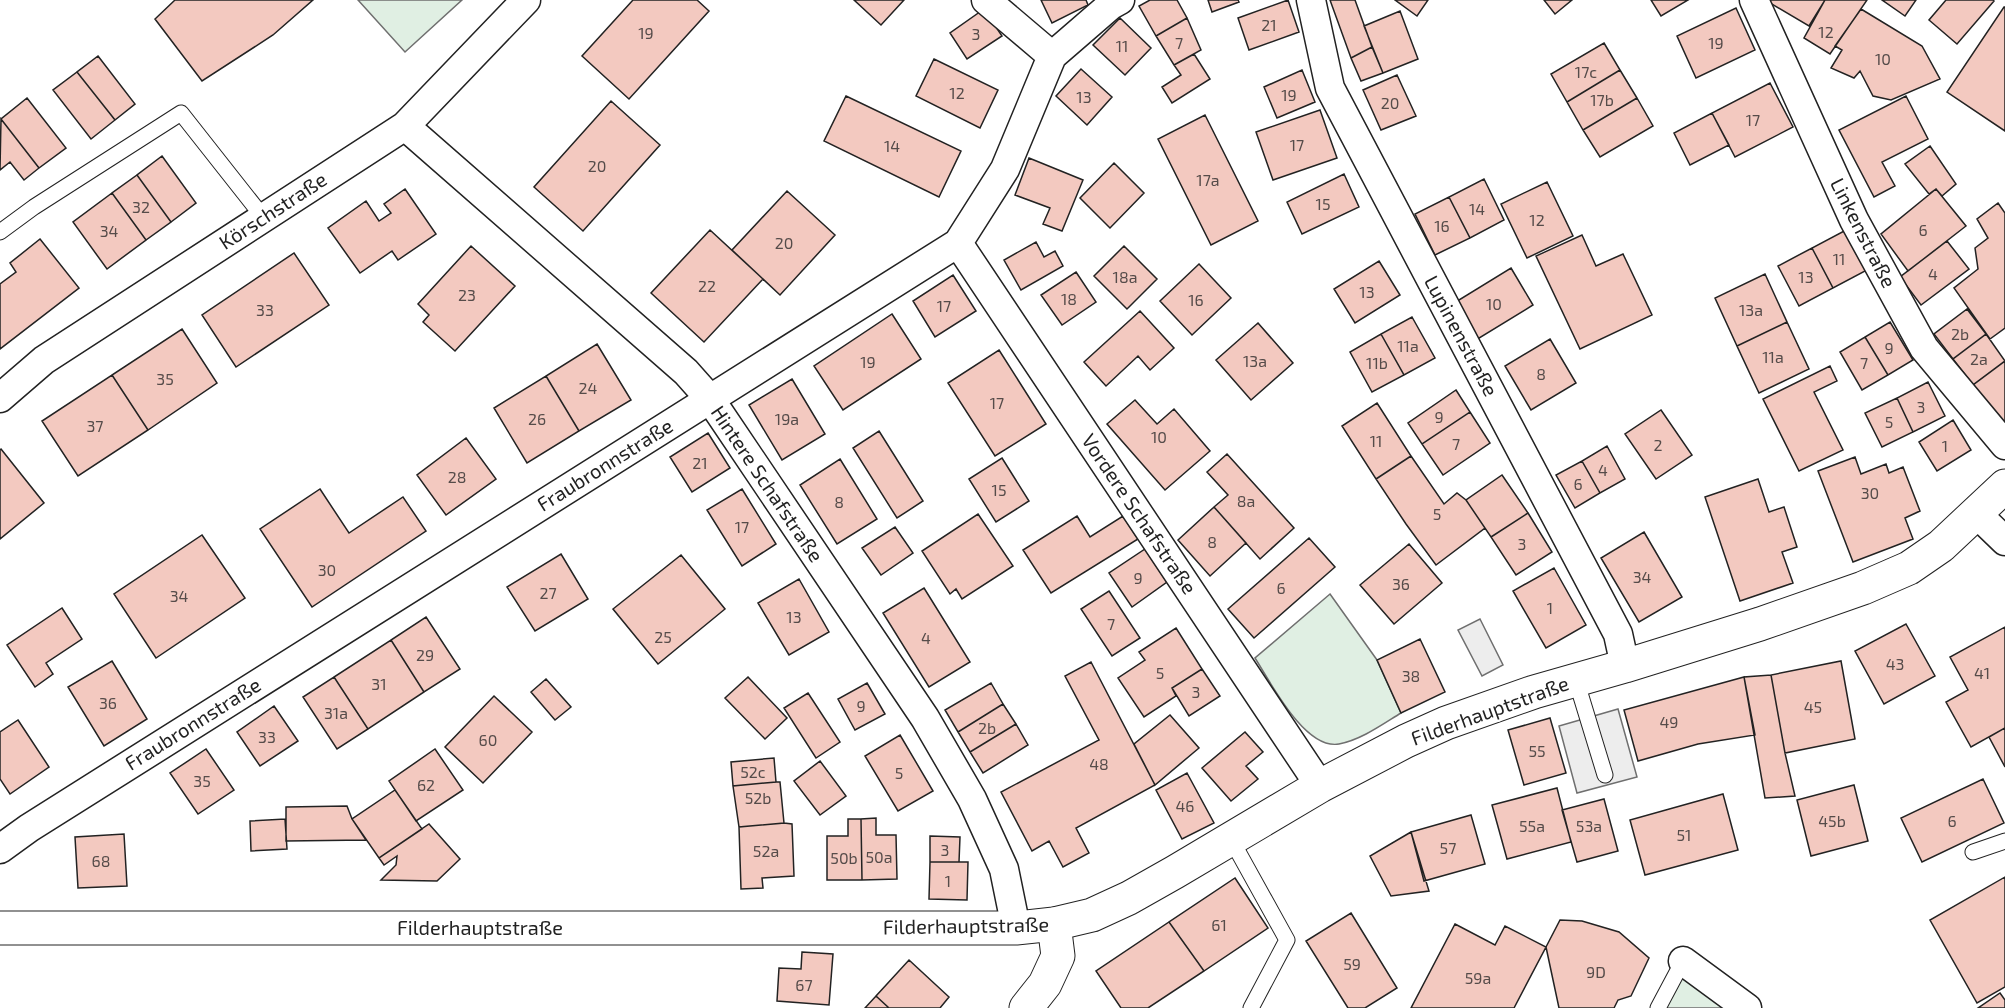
<svg xmlns="http://www.w3.org/2000/svg" width="2005" height="1008" viewBox="0 0 2005 1008" font-family="'Exo 2',sans-serif">
	<rect width="100%" height="100%" fill="#fff"/>
	<path fill="#e0efe3" stroke="#6f6f6f" stroke-width="1.5" d="M358 0H462L405 52Z
		M1330 594 1377 660 1401 713C1383 724 1361 740 1339 744 1305 750 1271 683 1255 658Z
		M1685 969 1739 1008H1665Z"/>
	<path fill="#ededed" stroke="#6f6f6f" stroke-width="1.5" d="M1480 619 1503 665 1482 676 1458 630Z
		M1618 709 1637 777 1577 793 1559 726Z"/>
	<path fill="#f3c9c0" stroke="#222" stroke-width="1.5" d="M175 0H313L273 35 202 81 155 19Z
		M633 0H697L709 11 629 99 582 56Z
		M854 0H904L881 25Z
		M1041 0H1086L1088 5 1052 23Z
		M1150 0H1177L1187 18 1156 36 1139 6Z
		M1208 0H1238L1239 2 1212 12Z
		M1288 0 1299 32 1249 50 1238 18Z
		M1330 0H1355L1372 47 1351 58Z
		M1395 0H1428L1417 16Z
		M1544 0H1572L1555 14Z
		M1651 0H1688L1661 16Z
		M1765 0H1825L1809 26Z
		M1825 0H1867L1830 54 1804 38Z
		M1882 0H1916L1905 16Z
		M1946 0H1993L1994 1 1957 44 1929 20Z
		M2004 7H2005V131L1947 92Z
		M1736 8 1755 50 1696 78 1677 36Z
		M984 9 1002 36 967 59 950 33Z
		M1861 9 1922 46 1940 79 1891 100 1873 96 1860 71 1854 78 1831 68 1842 50 1835 46Z
		M1400 11 1418 59 1383 73 1364 26Z
		M1120 18 1151 48 1125 75 1093 45Z
		M1187 18 1201 50 1174 65 1156 36Z
		M1604 43 1620 70 1567 102 1551 74Z
		M1372 47 1383 73 1361 81 1351 58Z
		M1194 54 1210 79 1172 103 1162 87 1181 75 1174 65Z
		M98 56 135 104 115 120 77 72Z
		M934 59 998 90 980 128 916 96Z
		M1081 69 1112 97 1087 125 1056 96Z
		M1302 70 1315 102 1277 118 1264 87Z
		M1620 70 1637 98 1583 130 1567 102Z
		M77 72 115 120 91 139 53 90Z
		M1397 75 1416 116 1381 130 1363 90Z
		M1770 83 1793 127 1735 157 1712 113Z
		M846 96 961 151 939 197 824 141Z
		M1906 96 1928 139 1882 162 1895 186 1874 197 1839 130Z
		M27 98 66 148 39 168 1 119Z
		M1637 98 1653 126 1600 157 1583 130Z
		M611 101 660 145 583 231 534 187Z
		M1320 110 1337 158 1273 180 1256 132Z
		M1712 113 1729 145 1690 165 1674 133Z
		M1205 115 1258 221 1211 245 1158 139Z
		M1 119 39 168 24 180 10 162 0 170Z
		M1930 146 1956 184 1942 196 1936 189 1929 194 1905 164Z
		M162 156 196 203 171 222 137 175Z
		M1029 158 1083 180 1062 231 1043 224 1050 208 1015 195Z
		M1114 163 1144 193 1110 228 1080 198Z
		M1344 174 1359 207 1302 234 1287 202Z
		M137 175 171 222 146 240 112 193Z
		M1484 179 1504 220 1470 238 1449 197Z
		M1547 182 1573 236 1527 258 1501 204Z
		M405 189 436 234 398 260 392 251 360 273 328 228 366 201 379 221 391 213 384 204Z
		M1936 189 1966 226 1908 271 1881 234Z
		M787 191 835 235 780 295 732 250Z
		M112 193 146 240 107 269 73 222Z
		M1449 197 1470 238 1435 255 1415 214Z
		M1998 203 2005 213V328L1990 339 1954 288 1978 269 1975 248 1988 238 1977 219Z
		M710 230 763 279 704 342 651 293Z
		M1846 230 1867 270 1833 288 1812 248Z
		M1582 235 1596 266 1623 254 1652 315 1580 349 1536 256Z
		M40 239 79 288 0 349V284L16 272 10 263Z
		M1947 241 1969 269 1921 305 1900 277Z
		M1036 242 1044 257 1055 251 1063 266 1021 290 1004 260Z
		M471 246 515 286 455 351 423 322 429 315 418 304Z
		M1124 246 1157 279 1127 309 1094 276Z
		M1812 248 1833 288 1799 306 1778 266Z
		M294 253 329 305 236 367 202 315Z
		M1379 261 1400 295 1355 323 1334 289Z
		M1199 264 1231 298 1192 335 1160 301Z
		M1511 268 1533 305 1476 340 1454 303Z
		M1076 272 1096 302 1062 325 1041 295Z
		M1765 274 1787 322 1737 346 1715 298Z
		M953 275 976 311 935 337 913 301Z
		M1967 309 1986 334 1953 359 1934 334Z
		M1140 311 1174 348 1150 370 1138 356 1106 386 1084 362Z
		M892 314 921 359 843 410 814 366Z
		M1412 317 1435 358 1404 375 1381 334Z
		M1787 322 1809 369 1759 393 1737 346Z
		M1890 322 1913 360 1888 375 1865 337Z
		M1258 323 1293 363 1251 400 1216 360Z
		M182 329 217 383 148 430 112 375Z
		M1381 334 1404 375 1372 392 1350 352Z
		M1986 334 2005 361 1973 385 1953 359Z
		M1865 337 1888 375 1862 390 1840 352Z
		M1550 339 1576 383 1531 410 1505 366Z
		M597 344 631 400 579 431 546 376Z
		M999 350 1046 424 995 456 948 383Z
		M2005 361V424L1973 385Z
		M1830 366 1837 381 1814 392 1843 450 1799 471 1763 399Z
		M112 375 148 430 78 476 42 421Z
		M546 376 579 431 527 463 494 408Z
		M792 379 825 434 782 460 749 405Z
		M1928 382 1945 416 1913 432 1897 398Z
		M1456 390 1470 412 1422 444 1408 423Z
		M1897 398 1913 432 1882 447 1865 413Z
		M1135 400 1157 424 1174 409 1210 451 1165 490 1107 424Z
		M1377 403 1411 456 1376 479 1342 426Z
		M1661 410 1692 455 1656 479 1625 434Z
		M1470 412 1490 443 1443 475 1422 444Z
		M1953 420 1971 450 1937 471 1919 442Z
		M879 431 923 501 897 518 853 448Z
		M708 433 730 468 692 492 670 457Z
		M466 438 496 479 446 515 417 475Z
		M1607 446 1625 479 1600 493 1582 461Z
		M1 449 44 503 0 539V450Z
		M1227 454 1294 528 1260 559 1214 507 1228 495 1207 472Z
		M1411 456 1444 504 1457 493 1466 500 1485 528 1436 565 1406 524 1376 479Z
		M1855 457 1861 474 1886 464 1889 473 1903 467 1920 511 1905 518 1913 539 1853 562 1818 471Z
		M1002 458 1029 501 996 522 969 479Z
		M840 459 877 519 837 544 800 485Z
		M1582 461 1600 493 1575 508 1556 475Z
		M1502 475 1528 513 1491 537 1466 500Z
		M1758 479 1769 512 1784 507 1797 547 1782 552 1793 583 1740 601 1705 497Z
		M320 489 349 533 403 497 426 531 312 607 260 529Z
		M742 489 776 544 742 566 707 510Z
		M1214 507 1246 543 1210 576 1178 540Z
		M1528 513 1552 552 1516 575 1491 537Z
		M978 514 1013 566 962 599 956 589 950 594 922 551Z
		M1077 516 1090 537 1123 516 1138 539 1051 593 1023 550Z
		M895 527 913 553 881 575 862 548Z
		M1644 532 1682 597 1639 622 1601 558Z
		M202 535 245 598 156 658 114 594Z
		M1309 538 1335 567 1254 638 1228 609Z
		M1409 544 1442 583 1394 624 1360 585Z
		M1145 549 1167 582 1132 607 1109 573Z
		M561 554 588 599 535 631 507 587Z
		M681 555 725 609 658 664 613 609Z
		M1554 568 1586 625 1546 648 1513 591Z
		M799 579 829 632 789 655 758 603Z
		M924 588 970 662 929 687 883 613Z
		M1109 591 1140 638 1112 656 1081 609Z
		M62 608 82 639 46 663 53 674 35 687 7 645Z
		M426 617 460 669 424 692 391 640Z
		M1906 624 1935 676 1884 704 1855 651Z
		M2005 627V728L1971 747 1946 702 1968 690 1950 657Z
		M1176 628 1202 669 1172 688 1176 696 1144 717 1118 678 1145 660 1139 652Z
		M1420 639 1445 692 1401 713 1377 660Z
		M391 640 424 692 368 729 334 677Z
		M112 661 147 719 104 746 68 687Z
		M1841 661 1855 739 1785 753 1771 675Z
		M1091 662 1155 785 1076 828 1089 853 1063 867 1049 841 1032 851 1001 792 1099 740 1065 676Z
		M1202 669 1220 696 1189 716 1172 688Z
		M1771 675 1785 753 1795 796 1765 798 1744 677Z
		M334 677 368 729 337 749 303 697Z
		M748 677 787 718 765 739 725 698Z
		M1744 677 1755 735 1698 744 1638 761 1624 710Z
		M546 679 571 707 555 720 531 692Z
		M867 683 885 714 855 730 838 699Z
		M991 683 1003 704 958 732 945 710Z
		M808 693 840 742 816 758 784 708Z
		M494 696 532 732 483 783 445 747Z
		M1003 704 1016 724 970 752 958 732Z
		M274 706 298 741 260 766 237 732Z
		M1170 715 1199 748 1155 785 1134 744Z
		M1550 718 1566 773 1524 785 1508 730Z
		M18 720 49 767 10 794 0 779V732Z
		M1016 724 1028 745 983 773 970 752Z
		M2005 728V767L1989 737Z
		M1245 732 1263 752 1246 766 1258 779 1231 801 1202 768Z
		M900 735 933 791 898 811 865 756Z
		M206 749 234 790 198 814 170 773Z
		M435 749 463 790 416 821 389 781Z
		M774 758 776 782 733 786 731 762Z
		M820 761 846 796 820 815 794 781Z
		M1187 773 1214 823 1182 839 1156 790Z
		M1983 779 2004 823 1922 862 1901 818Z
		M776 782H780L784 823 739 827 733 786Z
		M1854 785 1868 841 1811 856 1797 800Z
		M1557 788 1571 842 1507 859 1492 805Z
		M395 790 422 829 379 858 352 819Z
		M1723 794 1738 850 1645 875 1630 820Z
		M1604 799 1618 851 1577 862 1562 810Z
		M347 806 352 819 366 840 286 841V807Z
		M1471 815 1485 864 1424 881 1411 832Z
		M876 818V835H896L897 879 862 880 861 819Z
		M285 819 287 849 251 851 250 821Z
		M848 819H861L862 880H827V836H848Z
		M784 823 792 824 794 876 762 878 763 888 741 889 739 827Z
		M429 824 460 859 437 881 381 880 396 865 397 856 384 865 379 858Z
		M1411 832 1429 891 1391 896 1370 856Z
		M124 834 127 886 78 888 75 837Z
		M930 836 960 837 959 862H930Z
		M930 862H968L967 900 929 899Z
		M2005 877V987L1977 1003 1930 920Z
		M1235 878 1268 928 1204 971 1169 922Z
		M1351 913 1397 988 1365 1008H1348L1306 941Z
		M1560 920 1582 921 1619 932 1649 958 1631 996 1618 1000 1614 1008H1559L1546 947Z
		M1169 922 1204 971 1148 1008H1121L1096 971Z
		M1455 924 1495 945 1505 926 1546 947 1514 1008H1411Z
		M802 952 833 954 829 1005 777 1001 779 968 801 969Z
		M909 960 949 997 940 1008H889L876 996Z
		M2000 993 2005 1000V1008H1978Z
		M876 996 889 1008H865Z"/>
	<g fill="none" stroke-linecap="round" stroke-linejoin="round">
		<defs>
			<path id="service" d="M0 232 34 207 181 113 263 217
				M1576 680 1605 775
				M1231 839 1287 940 1251 1008
				M1973 852 2005 841
				M1658 1008 1683 961"/>
			<path id="minor" d="M986 0 1052 56
				M1311 0 1330 88 1618 634 1625 666
				M1754 0 1854 220 1924 348 2005 445
				M405 126 686 372 710 399 925 718 972 799 1004 869 1016 928
				M958 243 1320 786
				M0 398 44 360 405 126 526 0
				M1976 513 2005 541
				M0 849 29 828 958 243 1005 169 1052 56 1111 5 1120 0
				M1683 961 1747 1008"/>
			<path id="tertiary" d="M1026 1008 1045 984 1058 956 1054 924"/>
			<path id="secondary" d="M0 928H1016L1054 924 1092 915 1129 898 1175 872 1320 786 1406 741 1446 723 1534 692 1625 666 1760 624 1863 588 1909 568 1941 546 2005 486"/>
		</defs>
		<use href="#service" stroke="#222" stroke-width="17"/>
		<use href="#minor" stroke="#222" stroke-width="31"/>
		<use href="#tertiary" stroke="#222" stroke-width="35"/>
		<use href="#secondary" stroke="#222" stroke-width="35"/>
		<use href="#service" stroke="#fff" stroke-width="15"/>
		<use href="#minor" stroke="#fff" stroke-width="28"/>
		<use href="#tertiary" stroke="#fff" stroke-width="33"/>
		<use href="#secondary" stroke="#fff" stroke-width="33"/>
	</g>
	<g text-anchor="middle" stroke-width="4.5" stroke-linejoin="round" paint-order="stroke">
		<g font-size="16" fill="#564c4a">
			<text x="1269" y="31">21</text>
			<text x="1826" y="38">12</text>
			<text x="646" y="39">19</text>
			<text x="976" y="40">3</text>
			<text x="1179" y="49">7</text>
			<text x="1716" y="49">19</text>
			<text x="1122" y="52">11</text>
			<text x="1883" y="65">10</text>
			<text x="1586" y="78">17c</text>
			<text x="957" y="99">12</text>
			<text x="1289" y="101">19</text>
			<text x="1084" y="103">13</text>
			<text x="1602" y="106">17b</text>
			<text x="1390" y="109">20</text>
			<text x="1753" y="126">17</text>
			<text x="1297" y="151">17</text>
			<text x="892" y="152">14</text>
			<text x="597" y="172">20</text>
			<text x="1208" y="186">17a</text>
			<text x="1323" y="210">15</text>
			<text x="141" y="213">32</text>
			<text x="1477" y="215">14</text>
			<text x="1537" y="226">12</text>
			<text x="1442" y="232">16</text>
			<text x="1923" y="236">6</text>
			<text x="109" y="237">34</text>
			<text x="784" y="249">20</text>
			<text x="1839" y="265">11</text>
			<text x="1933" y="280">4</text>
			<text x="1125" y="283">18a</text>
			<text x="1806" y="283">13</text>
			<text x="707" y="292">22</text>
			<text x="1367" y="298">13</text>
			<text x="467" y="301">23</text>
			<text x="1069" y="305">18</text>
			<text x="1196" y="306">16</text>
			<text x="1494" y="310">10</text>
			<text x="944" y="312">17</text>
			<text x="265" y="316">33</text>
			<text x="1751" y="316">13a</text>
			<text x="1960" y="340">2b</text>
			<text x="1408" y="352">11a</text>
			<text x="1889" y="354">9</text>
			<text x="1773" y="363">11a</text>
			<text x="1979" y="365">2a</text>
			<text x="1255" y="367">13a</text>
			<text x="868" y="368">19</text>
			<text x="1377" y="369">11b</text>
			<text x="1864" y="369">7</text>
			<text x="1541" y="380">8</text>
			<text x="165" y="385">35</text>
			<text x="588" y="394">24</text>
			<text x="997" y="409">17</text>
			<text x="1921" y="413">3</text>
			<text x="1439" y="423">9</text>
			<text x="537" y="425">26</text>
			<text x="787" y="425">19a</text>
			<text x="1889" y="428">5</text>
			<text x="95" y="432">37</text>
			<text x="1159" y="443">10</text>
			<text x="1376" y="447">11</text>
			<text x="1456" y="450">7</text>
			<text x="1658" y="451">2</text>
			<text x="1945" y="452">1</text>
			<text x="700" y="469">21</text>
			<text x="1603" y="476">4</text>
			<text x="457" y="483">28</text>
			<text x="1578" y="490">6</text>
			<text x="999" y="496">15</text>
			<text x="1870" y="499">30</text>
			<text x="1246" y="507">8a</text>
			<text x="839" y="508">8</text>
			<text x="1437" y="520">5</text>
			<text x="742" y="533">17</text>
			<text x="1212" y="548">8</text>
			<text x="1522" y="550">3</text>
			<text x="327" y="576">30</text>
			<text x="1642" y="583">34</text>
			<text x="1138" y="584">9</text>
			<text x="1401" y="590">36</text>
			<text x="1281" y="594">6</text>
			<text x="548" y="599">27</text>
			<text x="179" y="602">34</text>
			<text x="1550" y="614">1</text>
			<text x="794" y="623">13</text>
			<text x="1111" y="630">7</text>
			<text x="663" y="643">25</text>
			<text x="926" y="644">4</text>
			<text x="425" y="661">29</text>
			<text x="1895" y="670">43</text>
			<text x="1160" y="679">5</text>
			<text x="1982" y="679">41</text>
			<text x="1411" y="682">38</text>
			<text x="379" y="690">31</text>
			<text x="1196" y="698">3</text>
			<text x="108" y="709">36</text>
			<text x="861" y="712">9</text>
			<text x="1813" y="713">45</text>
			<text x="336" y="719">31a</text>
			<text x="1669" y="728">49</text>
			<text x="987" y="734">2b</text>
			<text x="267" y="743">33</text>
			<text x="488" y="746">60</text>
			<text x="1537" y="757">55</text>
			<text x="1099" y="770">48</text>
			<text x="753" y="778">52c</text>
			<text x="899" y="779">5</text>
			<text x="202" y="787">35</text>
			<text x="426" y="791">62</text>
			<text x="758" y="804">52b</text>
			<text x="1185" y="812">46</text>
			<text x="1832" y="827">45b</text>
			<text x="1952" y="827">6</text>
			<text x="1532" y="832">55a</text>
			<text x="1589" y="832">53a</text>
			<text x="1684" y="841">51</text>
			<text x="1448" y="854">57</text>
			<text x="945" y="856">3</text>
			<text x="766" y="857">52a</text>
			<text x="879" y="863">50a</text>
			<text x="844" y="864">50b</text>
			<text x="101" y="867">68</text>
			<text x="948" y="887">1</text>
			<text x="1219" y="931">61</text>
			<text x="1352" y="970">59</text>
			<text x="1596" y="978">9D</text>
			<text x="1478" y="984">59a</text>
			<text x="804" y="991">67</text>
		</g>
		<g font-size="20" fill="#222" stroke="#fff">
			<text transform="translate(273 211) rotate(-33)" y="7">Körschstraße</text>
			<text transform="translate(1863 233) rotate(63)" y="7">Linkenstraße</text>
			<text transform="translate(1461 336) rotate(62)" y="7">Lupinenstraße</text>
			<text transform="translate(605 465) rotate(-32)" y="7">Fraubronnstraße</text>
			<text transform="translate(767 484) rotate(56)" y="7">Hintere Schafstraße</text>
			<text transform="translate(1139 514) rotate(56)" y="7">Vordere Schafstraße</text>
			<text transform="translate(1490 711) rotate(-20)" y="7">Filderhauptstraße</text>
			<text transform="translate(193 724) rotate(-32)" y="7">Fraubronnstraße</text>
			<text transform="translate(966 926) rotate(-1)" y="7">Filderhauptstraße</text>
			<text x="480" y="935">Filderhauptstraße</text>
		</g>
	</g>
</svg>
